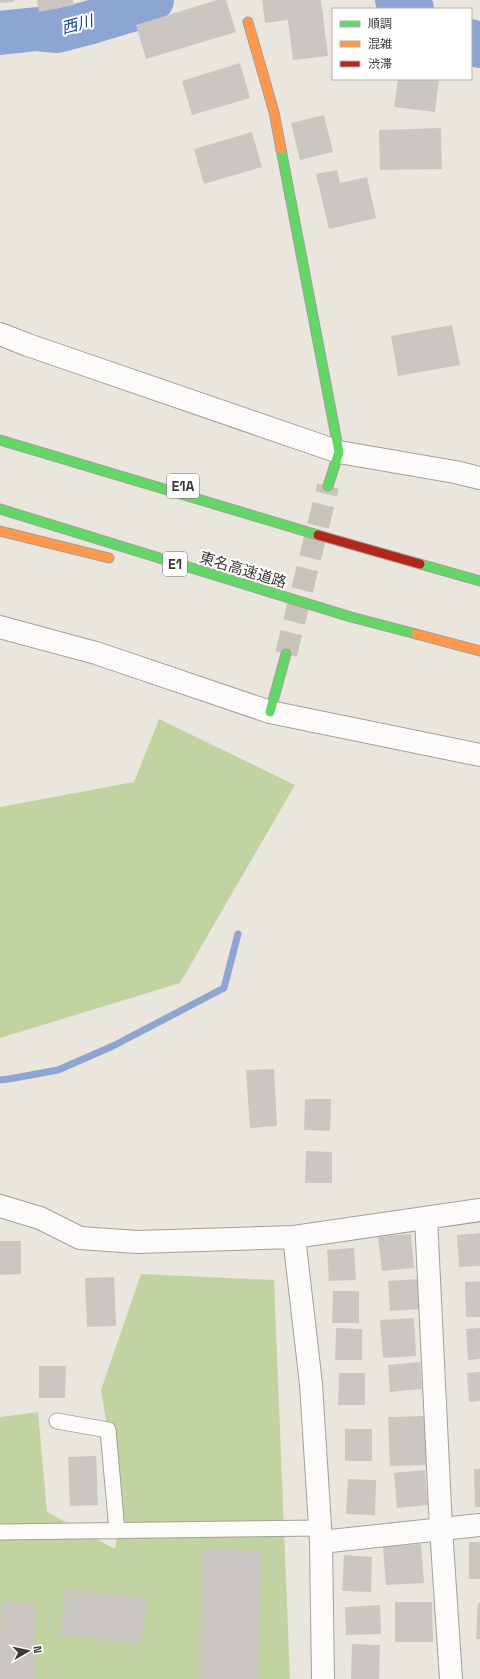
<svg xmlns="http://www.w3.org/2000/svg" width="480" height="1679" viewBox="0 0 480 1679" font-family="'Space Grotesk','Noto Sans JP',sans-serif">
	<rect width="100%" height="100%" fill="#eae6dd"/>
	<path fill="#c2d3a2" d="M159 719 295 785 180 983 0 1038V807L134 782Z
		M141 1274 274 1280 290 1679H0V1417L38 1412 47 1512 115 1549 121 1512 101 1390Z"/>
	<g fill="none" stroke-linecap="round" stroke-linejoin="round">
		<path stroke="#8ca5d3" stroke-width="7" d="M0 1080 9 1079 58 1070 113 1046 224 988 238 934"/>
		<path stroke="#8ca5d3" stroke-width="44" d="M397 0 412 9
			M0 33 37 29 57 31 88 23 138 8 152 0
			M471 41 480 46"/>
	</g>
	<path fill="#cbc6c1" d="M0 0H14V2L0 3Z
		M37 0H73L74 5 39 12Z
		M217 0H226L236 32 146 59 136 25Z
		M262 0H321L328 56 293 60 288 20 265 23Z
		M240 63 250 98 192 115 182 81Z
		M398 79H439L435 112 394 107Z
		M324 115 333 152 300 160 291 123Z
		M441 128 442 169 380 170 379 130Z
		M252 132 262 167 204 184 194 149Z
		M337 170 340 183 367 177 376 218 329 229 316 174Z
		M452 325 460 365 398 376 391 336Z
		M274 1069 277 1126 250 1128 246 1070Z
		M305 1099H331L330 1131 304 1130Z
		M306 1151 332 1152V1183H305Z
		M480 1233V1266L459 1267 457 1235Z
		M411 1234 414 1268 382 1271 378 1237Z
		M0 1241H21V1274L0 1275Z
		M354 1248 356 1280 329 1281 327 1250Z
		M114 1277 116 1326 87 1327 85 1278Z
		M419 1279 421 1309 390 1311 388 1281Z
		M480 1281V1317H466L465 1282Z
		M333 1291H359V1323H332Z
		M414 1318 416 1356 383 1358 380 1320Z
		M336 1328 362 1329V1360H335Z
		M480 1328V1359L468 1360 466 1329Z
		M420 1362 422 1389 390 1392 388 1365Z
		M39 1366H66L65 1398H39Z
		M480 1372V1401L469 1402 467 1373Z
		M339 1373H365V1405H338Z
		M428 1416 430 1465 390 1466 388 1417Z
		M345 1429H372V1461H345Z
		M96 1456 98 1505 70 1506 68 1457Z
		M474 1469H480V1507H475Z
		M425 1470 428 1505 397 1508 394 1473Z
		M348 1479 376 1480 375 1515 346 1514Z
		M469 1542H480V1579H469Z
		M421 1544 424 1583 386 1585 383 1547Z
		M202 1549 262 1551 258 1679H199Z
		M344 1555 372 1557 371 1592 342 1591Z
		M65 1589 147 1599 141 1645 60 1635Z
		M3 1601 36 1604 35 1679H0V1626Z
		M395 1602H432L433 1642H395Z
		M478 1603H480V1639H476Z
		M380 1605 381 1634 346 1635 345 1607Z
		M352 1644 380 1645 379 1679H351Z"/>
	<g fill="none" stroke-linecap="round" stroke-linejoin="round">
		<path stroke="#c8c4bb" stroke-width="22" stroke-dasharray="22 11" stroke-linecap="butt" d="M286 654 328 486"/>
		<defs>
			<path id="lane" d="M57 1421 108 1430 117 1531
				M0 1532 320 1528"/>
			<path id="street" d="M0 334 28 345 339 452 455 472 480 478
				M0 627 96 653 270 712 480 755
				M0 1206 40 1218 80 1238 137 1242 294 1237 480 1210
				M426 1218 441 1528 451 1679
				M294 1237 311 1384 321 1542 323 1679
				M321 1542 480 1525"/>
			<path id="fast" d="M281 149 339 452 328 486
				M0 440 318 535
				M0 509 351 617 416 634
				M420 564 480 581
				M270 712 286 654"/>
			<path id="slow" d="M248 22 274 112 281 149
				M0 531 109 558
				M416 634 480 651"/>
			<path id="jam" d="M318 535 420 564"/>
		</defs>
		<use href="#lane" stroke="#a3a099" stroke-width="17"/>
		<use href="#street" stroke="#a3a099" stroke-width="24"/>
		<use href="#fast" stroke="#a3a099" stroke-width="11"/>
		<use href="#slow" stroke="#a3a099" stroke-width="11"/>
		<use href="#jam" stroke="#a3a099" stroke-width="11"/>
		<use href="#lane" stroke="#fcfbfa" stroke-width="15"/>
		<use href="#street" stroke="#fcfbfa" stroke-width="22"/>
		<use href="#fast" stroke="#63d668" stroke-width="9"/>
		<use href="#slow" stroke="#ff974d" stroke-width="9"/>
		<use href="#jam" stroke="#b3261e" stroke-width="9"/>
	</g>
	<g text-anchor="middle" stroke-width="4" stroke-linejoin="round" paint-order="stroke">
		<g fill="#fff" stroke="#787672" stroke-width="1">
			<rect x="167" y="474" width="32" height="24" rx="3"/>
			<rect x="163" y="552" width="24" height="24" rx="3"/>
		</g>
		<g font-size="14" font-weight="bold" fill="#3e3b35">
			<text x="183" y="491">E1A</text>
			<text x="175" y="569">E1</text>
		</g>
		<g font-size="15" fill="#3e3b35" stroke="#fff">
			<text transform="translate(243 570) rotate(17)" y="5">東名高速道路</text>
		</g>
		<g font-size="16" font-style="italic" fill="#1b4699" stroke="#fff">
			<text transform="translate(77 24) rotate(-15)" y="6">西川</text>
		</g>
	</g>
	<rect x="332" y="8" width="140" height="72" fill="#ffffff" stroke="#b2b1ae"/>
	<rect x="340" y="21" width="20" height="6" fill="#63d668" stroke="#b2b1ae"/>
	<text x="368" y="28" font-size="12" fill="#3e3b35">順調</text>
	<rect x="340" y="41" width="20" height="6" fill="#ff974d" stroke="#b2b1ae"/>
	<text x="368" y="48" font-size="12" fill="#3e3b35">混雑</text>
	<rect x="340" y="61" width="20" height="6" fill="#b3261e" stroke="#b2b1ae"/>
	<text x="368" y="68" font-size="12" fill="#3e3b35">渋滞</text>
	<g transform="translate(28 1651) rotate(81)" stroke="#ffffff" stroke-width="3" paint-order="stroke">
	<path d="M0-3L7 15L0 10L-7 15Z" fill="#3e3b35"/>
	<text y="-6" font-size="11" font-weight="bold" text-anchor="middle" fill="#3e3b35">N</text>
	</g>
</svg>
